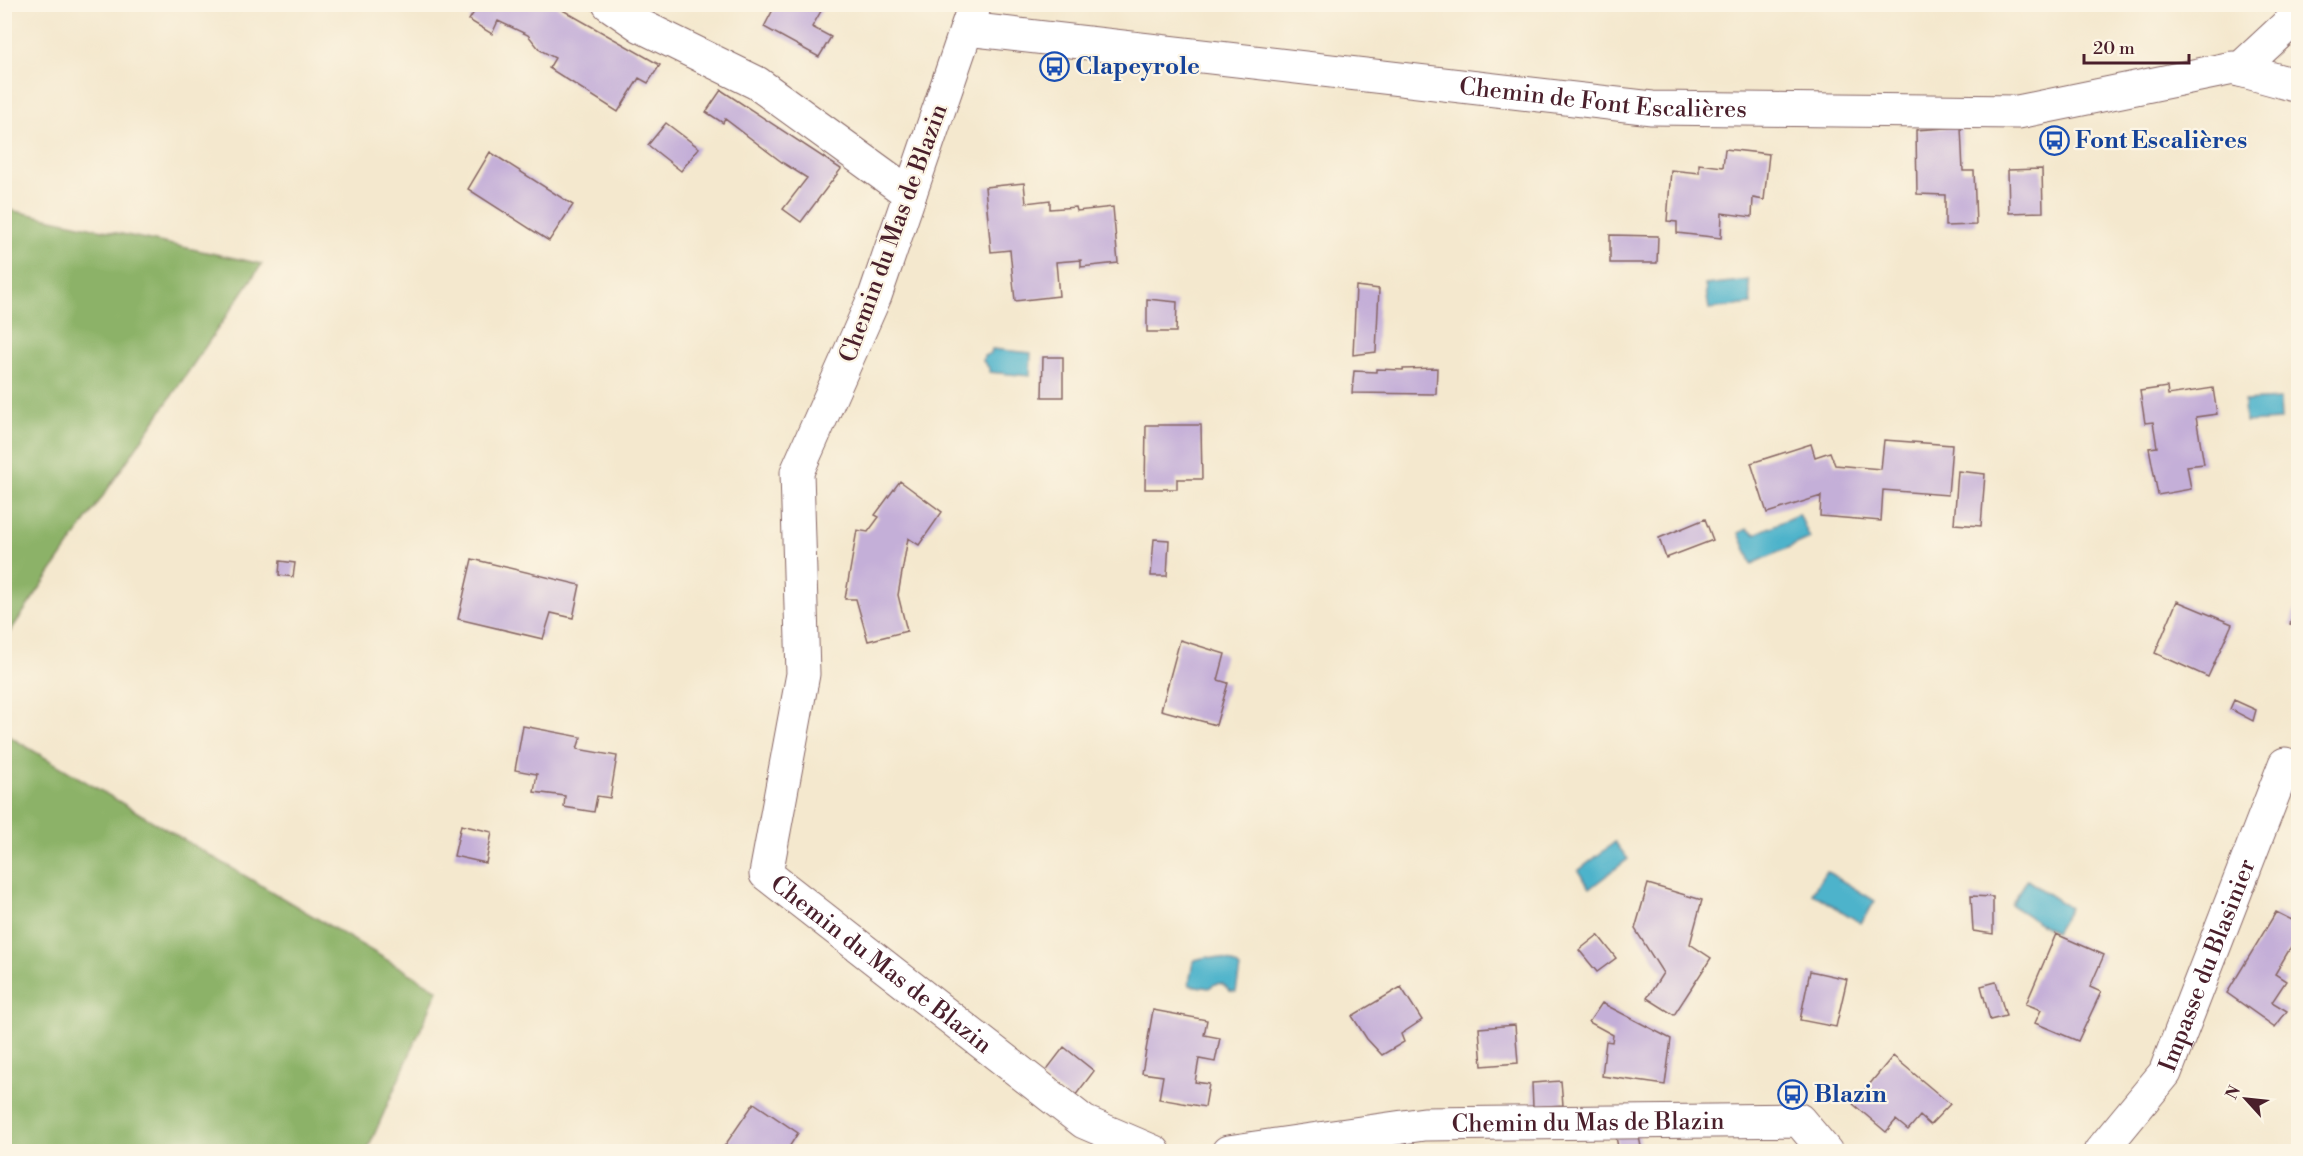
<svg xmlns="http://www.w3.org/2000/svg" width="2303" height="1156" viewBox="0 0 2303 1156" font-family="'Libre Bodoni',serif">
	<rect width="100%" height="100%" fill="#fcf5e5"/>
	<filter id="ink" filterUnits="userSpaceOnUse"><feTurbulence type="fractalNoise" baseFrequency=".0167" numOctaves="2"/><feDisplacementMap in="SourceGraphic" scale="12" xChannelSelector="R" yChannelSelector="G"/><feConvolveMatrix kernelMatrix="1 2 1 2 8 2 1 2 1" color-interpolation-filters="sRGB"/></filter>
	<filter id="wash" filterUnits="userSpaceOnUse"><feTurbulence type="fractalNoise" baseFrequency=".008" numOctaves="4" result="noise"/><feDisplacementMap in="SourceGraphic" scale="24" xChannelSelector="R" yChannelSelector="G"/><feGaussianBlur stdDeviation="1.35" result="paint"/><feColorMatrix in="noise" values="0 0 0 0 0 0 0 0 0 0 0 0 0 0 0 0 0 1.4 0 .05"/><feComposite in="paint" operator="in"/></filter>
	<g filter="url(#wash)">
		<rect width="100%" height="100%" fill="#f4e8ce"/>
		<path fill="#8cb268" stroke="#6b684a" stroke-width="1.5" d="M5 209 262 264 5 639 4 209Z
			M5 734 438 990 367 1151H5Z"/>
		<path fill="#4db3cb" stroke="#4c697b" stroke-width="1.5" d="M1749 280 1751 304 1709 309 1705 285Z
			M992 349 1031 353 1030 376 989 372V368L983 361 984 356 991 353Z
			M2280 399 2281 420 2245 422 2244 401Z
			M1799 514 1810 538 1752 564 1739 533 1747 529 1755 534Z
			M1615 842 1628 859 1590 888 1578 871Z
			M1826 871 1875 901 1861 923 1812 893Z
			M2027 880 2070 908 2055 933 2011 905Z
			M1206 957C1220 958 1230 959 1240 968L1236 992 1229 991C1224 982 1217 981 1209 988L1189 985 1192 966 1195 960Z"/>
		<g id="blocks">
			<path fill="#c4afd8" d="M479 4H552L660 65 648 83 639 78 618 112 549 68 555 58 540 50 528 35 498 21 492 34 469 20Z
				M776 4H825L812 27 831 37 819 57 764 27Z
				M721 90 841 169 801 222 783 209 807 178 783 163 725 119 723 123 706 112Z
				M666 123 699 148 681 171 648 145Z
				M1961 127 1963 171H1974L1976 225 1945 226V195L1917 194 1916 130Z
				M1725 149 1769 154 1764 200 1753 198 1752 217 1722 213 1721 238 1677 233V222L1667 221 1671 170 1699 173V164L1723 167Z
				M490 152 573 205 549 241 468 189Z
				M2042 169 2043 212 2009 213 2008 170Z
				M1024 183 1026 203 1050 200V209L1076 207 1077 211 1113 207 1118 263 1081 267V260L1056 262 1059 296 1015 301 1010 250 991 252 985 187Z
				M1610 235 1658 236 1657 263H1610Z
				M1356 286 1379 289 1376 352 1353 355Z
				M1147 299 1177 302 1176 332H1147Z
				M1043 357H1063V397H1042Z
				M1437 368 1436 394 1352 393 1354 371 1376 372V369L1403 370V369Z
				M2167 387 2168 395 2213 388 2217 414 2196 417 2204 464 2187 466 2191 489 2158 495 2149 448 2157 447 2153 422 2145 423 2140 391Z
				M1146 425H1201L1202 479H1177V489H1145Z
				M1884 440 1952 445 1948 495 1883 490 1881 521 1820 516 1821 496 1767 513 1751 463 1811 444 1815 457 1830 452 1835 465 1881 469Z
				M1958 471 1985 474 1981 526 1954 524Z
				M900 481 942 512 919 545 908 538 898 595 907 631 868 641 856 599H845L857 530 868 532 879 517 875 515Z
				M1705 519 1713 540 1666 558 1659 538Z
				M1154 539 1169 540 1167 576H1151Z
				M472 559 580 585 573 618 551 613 543 639 458 619Z
				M280 561 295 563 293 577 279 575Z
				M2298 599V627L2290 624Z
				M2177 601 2232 624 2208 677 2155 653Z
				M1180 640 1225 654 1218 680 1228 683 1216 725 1161 710Z
				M2234 700 2256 710 2253 721 2230 709Z
				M523 726 581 737 577 749 617 756 610 798 597 796 594 812 564 807 565 796 534 792 537 774 515 770Z
				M461 825 492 832 486 863 454 856Z
				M1648 884 1702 900 1690 944 1711 958 1674 1015 1647 998 1663 973 1635 929Z
				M1971 896 1993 897V934L1973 931Z
				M2276 912 2298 923V947L2292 945 2275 974 2286 981 2272 1002 2287 1011 2275 1027 2227 993Z
				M2056 934 2104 955 2090 987 2101 992 2078 1041 2035 1023 2041 1010 2026 1004Z
				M1598 935 1616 958 1597 972 1579 950Z
				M1810 971 1847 979 1836 1027 1800 1020Z
				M1996 982 2006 1016 1990 1020 1981 986Z
				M1401 987 1422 1020 1401 1034 1404 1042 1382 1055 1367 1039 1352 1016Z
				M1602 1003 1671 1039 1665 1085 1602 1076 1606 1041 1612 1042 1613 1035 1589 1022Z
				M1153 1010 1207 1020 1204 1035 1220 1038 1215 1062 1199 1059 1195 1082 1209 1084 1205 1107 1159 1099 1163 1076 1142 1073Z
				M1515 1025 1518 1063 1482 1066 1479 1028Z
				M1064 1047 1094 1071 1072 1100 1041 1077Z
				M1893 1056 1950 1104 1930 1125 1920 1116 1908 1130 1896 1120 1886 1132 1853 1104Z
				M1561 1081 1563 1105 1533 1107 1532 1083Z
				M754 1103 798 1133 786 1152H728L723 1148Z
				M1638 1131 1642 1152H1619L1615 1132Z"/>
		</g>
	</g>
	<g filter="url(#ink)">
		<use href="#blocks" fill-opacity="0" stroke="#866564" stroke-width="1.5"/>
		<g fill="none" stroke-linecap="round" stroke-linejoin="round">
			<defs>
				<g id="street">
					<path d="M609 4 641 26 757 83 910 194"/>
					<path id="s1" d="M975 4 875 296 797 472 803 674 766 874 1084 1122 1154 1152"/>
					<path id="s2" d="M967 29 1652 108 2018 112 2233 68 2298 86"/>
					<path d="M2239 70 2298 15"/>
					<path id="s3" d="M1228 1152 1424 1124 1799 1120 1826 1152"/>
					<path id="s4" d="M2100 1152 2165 1073 2285 764"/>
				</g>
			</defs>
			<use href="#street" stroke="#866564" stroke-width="35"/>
			<use href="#street" stroke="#fff" stroke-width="33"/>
		</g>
	</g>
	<defs>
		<symbol id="bus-ring" viewBox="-11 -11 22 22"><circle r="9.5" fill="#fcf5e5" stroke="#1a4fb4" stroke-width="1.5"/><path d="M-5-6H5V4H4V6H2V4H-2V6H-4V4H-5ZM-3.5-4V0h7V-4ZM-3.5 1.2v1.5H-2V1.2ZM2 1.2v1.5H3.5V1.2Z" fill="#1a4fb4"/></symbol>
	</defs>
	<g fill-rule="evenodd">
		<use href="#bus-ring" x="1038" y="50" width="33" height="33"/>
		<use href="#bus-ring" x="2038" y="124" width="33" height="33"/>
		<use href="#bus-ring" x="1776" y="1078" width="33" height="33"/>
	</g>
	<g text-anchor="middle" stroke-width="4.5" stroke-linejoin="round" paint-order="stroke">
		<g font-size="24" font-weight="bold" fill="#164399" stroke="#fcf5e5" text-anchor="start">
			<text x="1075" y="74">Clapeyrole</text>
			<text x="2075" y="148">Font Escalières</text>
			<text x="1814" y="1102">Blazin</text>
		</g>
		<g font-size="24" fill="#4a1f2b" stroke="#fcf5e5">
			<text dy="8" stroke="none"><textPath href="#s2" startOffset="640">Chemin de Font Escalières</textPath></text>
			<text transform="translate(893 233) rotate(-70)" y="8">Chemin du Mas de Blazin</text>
			<text dy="8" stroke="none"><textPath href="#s1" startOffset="1053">Chemin du Mas de Blazin</textPath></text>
			<text dy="8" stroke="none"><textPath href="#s4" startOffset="218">Impasse du Blasinier</textPath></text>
			<text dy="8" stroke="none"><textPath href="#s3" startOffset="362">Chemin du Mas de Blazin</textPath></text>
		</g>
	</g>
	<rect width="2303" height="1156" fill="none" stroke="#fcf5e5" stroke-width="24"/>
	<g transform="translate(2246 1099) rotate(297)" stroke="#fcf5e5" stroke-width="4.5" paint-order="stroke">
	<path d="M0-4.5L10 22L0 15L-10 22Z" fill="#4a1f2b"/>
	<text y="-9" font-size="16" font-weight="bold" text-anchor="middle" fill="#4a1f2b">N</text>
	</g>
	<path d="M2084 54v9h105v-9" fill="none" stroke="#4a1f2b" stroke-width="3"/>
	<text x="2093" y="54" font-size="18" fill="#4a1f2b" stroke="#fcf5e5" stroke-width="4.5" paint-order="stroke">20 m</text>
</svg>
